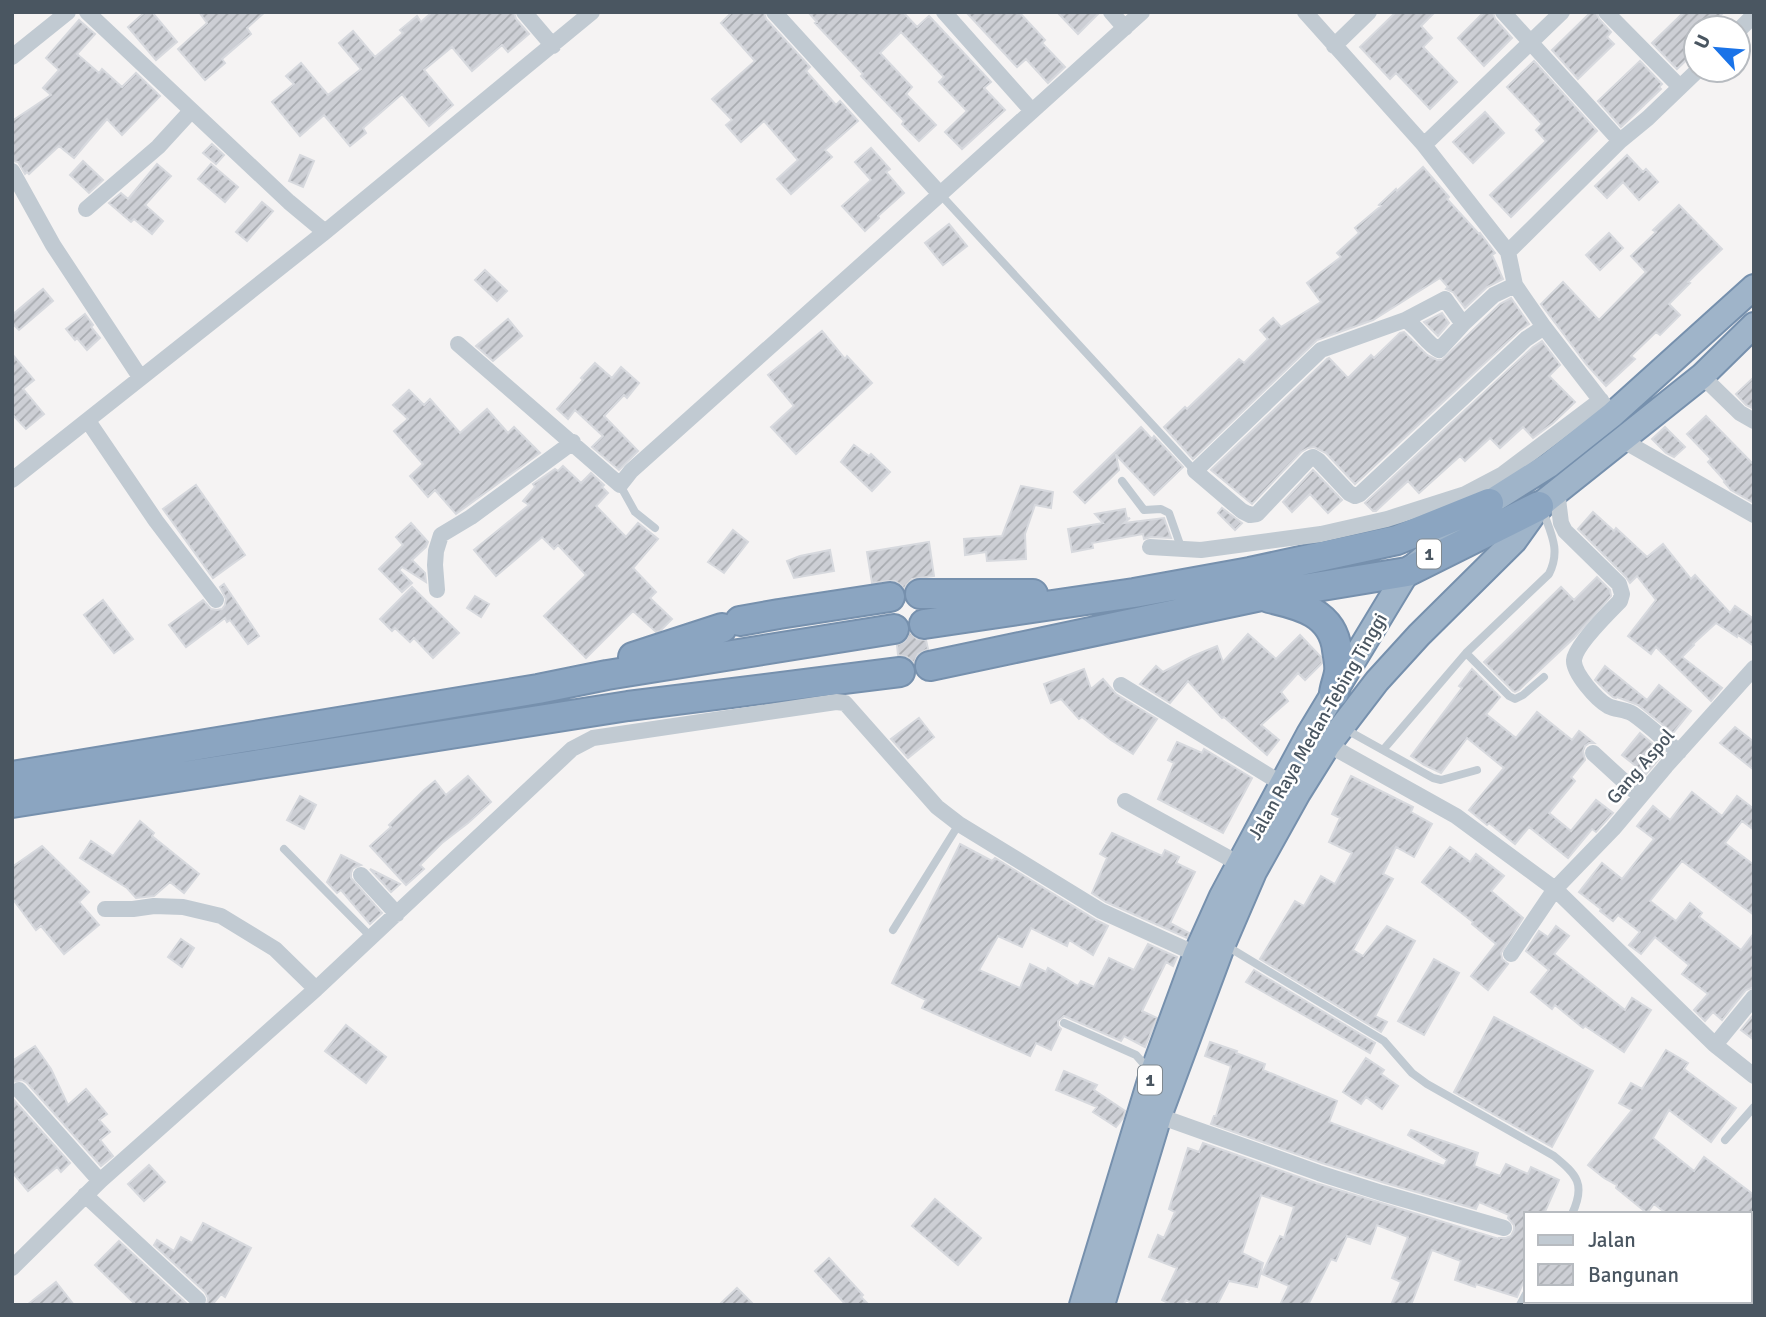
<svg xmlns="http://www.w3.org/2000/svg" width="1766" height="1317" viewBox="0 0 1766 1317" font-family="Signika,sans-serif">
	<defs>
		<pattern id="building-hatch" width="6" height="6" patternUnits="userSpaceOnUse" patternTransform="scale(1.75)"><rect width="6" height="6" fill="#cdcfd5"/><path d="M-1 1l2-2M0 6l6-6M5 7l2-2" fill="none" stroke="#a8abb0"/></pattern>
	</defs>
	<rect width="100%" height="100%" fill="#f5f3f3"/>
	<path fill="url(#building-hatch)" stroke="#d7d9de" stroke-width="2" d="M145 12H152L177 42 156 60 128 27Z
		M199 12H265L247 28 251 34 222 59 225 63 205 80 178 49 207 23Z
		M432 12H514L516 19 529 34 508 52 502 45 472 71 452 47 424 70 453 105 429 126 402 94 363 128 366 133 350 146 324 115 300 136 272 102 294 84 286 76 301 63 328 95 361 69 339 43 353 31 375 57 403 33 400 30 417 16 421 22Z
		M732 12H764L766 19 810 67 806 71 836 105 840 101 858 121 825 150 832 157 791 194 777 179 798 160 764 121 741 142 726 125 732 120 712 99 755 61 721 23Z
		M808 12H903L917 27 929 16 991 82 984 88 1005 110 962 149 945 132 967 111 939 82 944 77 901 32 880 53 912 87 906 94 936 125 919 141 902 124 904 121 861 76 863 74 815 23 817 22Z
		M966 12H1019L1045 40 1042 43 1065 67 1048 83 1026 59 1017 67Z
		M1057 12H1100L1078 34Z
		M1396 12H1435L1421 26 1432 38 1423 47 1457 82 1430 109 1396 73 1390 79 1360 47Z
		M1484 12H1493L1495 19 1512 38 1484 66 1458 38Z
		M1591 12H1596L1599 19 1611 32 1607 37 1614 44 1578 79 1552 50Z
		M1684 12H1724L1707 28H1696V51L1677 69 1652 43Z
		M79 20 95 34 77 54 99 73 102 69 122 87 136 73 160 96 122 135 107 119 74 158 59 146 29 174 27 172 25 174 18 162 12 161V121L51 95 43 88 59 70 46 58Z
		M1534 61 1597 131 1511 217 1490 195 1546 141 1536 130 1542 124 1507 87Z
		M1640 61 1662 84 1659 87 1661 89 1621 127 1598 101Z
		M1485 112 1504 133 1473 163 1453 142Z
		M212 144 224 155 216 164 203 153Z
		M871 148 890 169 886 172 904 193 878 216 879 218 865 231 842 206 871 180 855 162Z
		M300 155 314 161 303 187 289 181Z
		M1627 155 1643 172 1646 169 1658 182 1639 200 1623 182 1607 198 1595 186Z
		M83 161 103 180 89 193 70 175Z
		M157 164 171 176 145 205 163 221 152 234 134 219 131 222 109 203 121 193 128 199Z
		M211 164 238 187 225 202 198 179Z
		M1423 167 1449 197 1447 199 1479 234 1480 233 1495 253 1492 255 1503 279 1487 287 1465 308 1453 292 1446 289 1448 287 1440 278 1373 320 1317 340 1193 459 1164 427 1185 407 1187 409 1239 359 1244 363 1268 339 1260 330 1273 318 1281 327 1321 302 1307 283 1341 257 1337 253 1359 233 1355 228 1381 206 1379 205 1396 189 1397 191Z
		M262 202 273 211 247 241 236 232Z
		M1679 205 1722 249 1688 282 1690 283 1669 304 1680 315 1660 335 1656 332 1631 356 1635 359 1606 386 1587 365 1541 304 1563 282 1599 320 1646 272 1631 256 1656 232 1653 230Z
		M949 224 967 246 943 265 925 243Z
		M1609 233 1623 248 1600 270 1586 255Z
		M485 270 507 291 497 301 475 280Z
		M43 289 53 301 19 330 12 323V315Z
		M1511 298 1529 324 1519 331 1355 484 1326 453 1314 447 1308 448 1301 452 1252 504 1211 470 1327 359 1329 358 1348 378 1371 355 1374 358 1400 333 1404 332 1427 355 1437 360H1442L1500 304Z
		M1442 313 1449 323 1438 336 1424 322Z
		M85 314 93 325 91 327 100 338 87 350 77 338 75 340 66 329Z
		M508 319 522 336 493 361 476 346Z
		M822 331 845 359 847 356 872 383 796 454 771 427 794 406 768 375Z
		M1542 341 1560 365 1549 376 1575 402 1553 423 1533 438 1523 427 1500 448 1490 438 1465 461 1460 456 1419 493 1408 481 1376 511H1373L1365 503 1533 347Z
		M12 354 34 380 23 389 44 414 26 429 12 414Z
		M595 363 612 378 621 367 639 383 627 398 624 395 604 416 638 451 619 470 592 447 603 436 575 410 568 419 557 409 583 380 581 378Z
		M1754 377V409L1746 405 1736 394Z
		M409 390 424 405 430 399 460 433 487 409 508 433 514 427 540 453 456 514 435 490 428 497 410 476 423 464 394 431 408 419 393 405Z
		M1706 416 1754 465V503L1731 490 1724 482 1725 481 1708 462 1711 459 1687 434Z
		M1141 427 1152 439 1154 436 1183 467 1154 495 1116 455 1119 470 1085 503 1074 492Z
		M1665 427 1685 447 1674 457 1666 453 1652 439Z
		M854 445 869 456 871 454 890 472 872 491 841 462Z
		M563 466 581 483 591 473 604 485 602 487 608 493 596 506 626 537 638 523 658 539 633 568 656 592 650 598 672 619 660 631 656 632 633 611 586 658 544 616 586 575 558 545 554 549 542 537 496 576 474 550 529 505 523 501 535 487 533 484 555 469 558 471Z
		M1313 470 1342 500 1328 513 1310 494 1292 512 1283 502Z
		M196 485 245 555 213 578 163 509Z
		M1021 486 1053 492 1051 508 1035 505 1025 534 1026 559 987 561 986 552 965 555 964 539 1002 536Z
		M1222 508 1242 523 1235 530 1218 513Z
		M1125 509 1127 519 1130 518 1124 523 1164 518 1171 538 1151 537 1144 539 1143 534 1092 543 1093 548 1072 552 1068 529 1103 523 1095 514Z
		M1593 512 1614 531 1616 528 1647 557 1663 544 1691 579 1695 575 1730 613 1735 606 1754 619V646L1738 635 1737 637 1716 623 1693 644 1694 645 1682 657 1722 688 1711 701 1656 647 1651 654 1628 636 1656 600 1637 576 1630 583 1626 577 1578 529Z
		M411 523 428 542 426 547 412 560 425 573 426 582 402 567 399 570 412 583 402 592 379 569 403 545 396 537Z
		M733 530 748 542 724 573 708 562Z
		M929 542 934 576 912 579 906 585 904 590 902 586 895 581H887L872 583 867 552Z
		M830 550 834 571 794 578 787 561 800 556Z
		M1597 577 1610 590 1611 596 1574 638 1525 684 1519 690 1515 692 1513 691 1484 662 1561 587 1574 600Z
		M224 584 259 636 248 644 230 620 227 622 225 618 186 647 169 625 203 600 211 609 217 610 222 609 225 605 226 599 220 587Z
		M412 587 459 633 433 658 414 638 410 642 395 628 392 631 380 619Z
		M475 596 489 604 481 617 467 608Z
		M103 600 133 639 114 653 84 615Z
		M910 632 917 639 926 640 928 649 918 654 914 663 907 657 898 655 897 645 905 641Z
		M1248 634 1276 659 1300 635 1321 657 1322 661V663L1305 680 1298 673 1281 692 1288 701 1261 725 1279 740 1267 755 1224 717 1222 718 1188 681 1170 703 1140 684 1156 666 1163 672 1193 656 1217 646 1223 662Z
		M1605 666 1647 700 1659 685 1691 711 1673 733 1638 705 1617 697 1616 698 1613 697 1605 690 1595 680Z
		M1084 669 1091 689 1103 679 1116 694 1157 719 1133 754 1111 740 1082 717 1079 719 1061 699 1051 703 1044 684Z
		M1472 669 1500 697 1486 714 1516 738 1537 712 1572 740 1579 731 1594 743H1589L1585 746 1583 751 1585 760 1571 777 1575 781 1549 813 1571 831 1596 800 1613 813 1596 832 1592 829 1568 858 1529 827 1515 844 1489 823 1487 825 1469 810 1504 768 1467 738 1441 773 1424 765 1411 756 1462 688 1459 686Z
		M919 718 934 737 908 758 891 739Z
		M1735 727 1754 742V770L1720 743Z
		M1640 733 1664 753 1646 774 1622 755Z
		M1177 742 1202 753 1204 749 1252 778 1223 833 1158 799 1174 763 1168 760Z
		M468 776 491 802 468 823 442 843 420 865 424 869 406 885 370 846 391 827 389 825 424 790 435 781 446 795Z
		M1351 776 1413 807 1411 812 1432 824 1414 857 1396 847 1383 874 1393 879 1353 950 1363 956 1387 926 1415 941 1375 1016 1387 1022 1381 1032 1260 959 1295 901 1304 906 1321 876 1335 884 1352 853 1329 842 1340 818 1332 814Z
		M1692 792 1722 816 1737 796 1754 809V830L1742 821 1725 843 1754 865V915L1682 861 1650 901 1676 921 1690 903 1702 913 1699 917 1741 950 1754 933V987L1746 990 1722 1020 1713 1012 1705 1021 1694 1010 1708 994 1682 974 1689 965 1655 937 1641 954 1629 945 1640 932 1618 915 1613 921 1600 911 1601 909 1579 892 1602 863 1622 879 1654 839 1637 826 1653 806 1670 820Z
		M300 796 316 805 304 829 287 820Z
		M140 821 154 833 152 836 199 874 184 893 170 882 154 896 136 898 127 888 80 858 91 841 113 856Z
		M1112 833 1162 856 1165 850 1179 857 1176 863 1195 872 1170 923 1189 933 1187 938 1106 902 1092 893 1107 858 1100 854Z
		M960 844 992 861 995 858 1096 920 1108 926 1093 955 1069 940 1067 946 1031 928 1022 947 998 936 979 970 1020 988 1030 964 1046 972 1048 968 1078 986 1081 981 1094 987 1109 958 1134 970 1148 944 1177 957 1173 966 1166 962 1142 1011 1157 1018 1145 1047 1124 1036 1121 1041 1064 1016 1058 1021V1026L1061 1029 1051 1050 1036 1043 1030 1056 922 1008 926 1000 892 983Z
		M42 846 89 892 79 902 99 925 64 954 41 926 36 930 12 898V867Z
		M1450 847 1470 862 1476 854 1504 876 1491 891 1523 918 1501 953 1502 959 1508 964 1488 990 1471 976 1496 944 1472 924 1473 922 1422 882Z
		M341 855 361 865 353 868 351 873V878L382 913 370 924 341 890 337 893 327 882Z
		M370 869 400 884 391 892Z
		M1556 926 1569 936 1554 954 1625 1010 1632 998 1651 1010 1624 1052 1585 1026 1583 1028 1555 1005 1552 1009 1531 992 1549 970 1526 951 1539 931 1548 937Z
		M181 939 194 948 182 967 168 957Z
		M1434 959 1459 973 1424 1035 1398 1021Z
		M1254 970 1375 1043 1370 1053 1246 982Z
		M1754 1014V1040L1741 1030Z
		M1494 1017 1593 1071 1552 1147 1454 1092Z
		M346 1025 386 1057 366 1083 325 1051Z
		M1210 1042 1237 1051 1236 1053 1265 1064 1263 1070 1337 1101 1329 1122 1444 1166 1447 1160 1408 1135 1411 1130 1478 1153 1474 1166 1500 1176 1506 1164 1528 1174 1531 1167 1559 1180 1544 1214H1526V1276L1517 1297 1476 1284 1475 1287 1455 1280 1461 1261 1432 1250 1411 1305H1391L1401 1282 1392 1278 1408 1237 1377 1225 1370 1244 1347 1236 1336 1261 1331 1259 1308 1305H1280L1289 1286 1262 1274 1280 1236 1284 1238 1294 1207 1261 1195 1242 1253 1263 1263 1257 1287 1229 1281 1217 1305H1195L1186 1300 1183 1305H1172L1162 1300 1177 1268 1149 1257 1158 1235 1164 1238 1175 1212 1169 1209 1188 1148 1199 1152 1203 1143 1316 1183 1499 1239V1238H1506L1511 1236 1514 1230V1225L1508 1218 1509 1215 1479 1202 1476 1209 1385 1183 1322 1163 1211 1124 1214 1116H1216L1231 1066 1205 1056Z
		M35 1046 51 1069 68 1105 86 1089 107 1114 99 1120 110 1132 100 1140 113 1156 101 1166 27 1083 22 1080 12 1082V1061Z
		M1666 1050 1688 1063 1684 1069 1736 1108 1711 1142 1669 1110 1653 1138 1694 1171 1704 1157 1754 1195V1214H1667L1654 1204 1647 1213 1616 1188 1617 1185 1604 1178 1588 1165 1632 1110 1619 1103 1631 1083 1642 1089Z
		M1366 1058 1384 1070 1381 1074 1398 1086 1382 1109 1366 1097 1361 1104 1343 1092Z
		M1064 1071 1097 1085 1094 1090 1125 1111 1123 1118 1116 1127 1093 1112 1097 1107 1056 1090Z
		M12 1098 70 1163 61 1172 57 1167 28 1191 12 1172Z
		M149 1165 165 1182 144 1201 128 1184Z
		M935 1199 981 1238 958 1265 912 1226Z
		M203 1223 251 1248 225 1297 221 1294 212 1305H207L208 1298 205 1292 154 1245 157 1240 174 1251 181 1237 192 1243Z
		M119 1241 188 1305H136L95 1265Z
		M829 1258 863 1295 861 1297 869 1305H846L815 1271Z
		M56 1282 74 1305H27Z
		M737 1288 754 1305H719Z"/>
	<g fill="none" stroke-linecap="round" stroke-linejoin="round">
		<defs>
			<path id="trunk" d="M1082 1305 1152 1074 1196 954 1222 896 1309 734 1407 572 1489 503 1549 465 1612 415 1754 287
				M1102 1305 1159 1116 1223 944 1254 872 1298 793 1328 745 1377 681 1419 635 1514 541 1539 506 1702 376 1754 325"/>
			<path id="motorway" d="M920 594H1033
				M1269 598C1300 605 1333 613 1337 650 1338 657 1340 665 1339 672 1338 679 1335 686 1334 693
				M740 621 779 614 890 597
				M924 624 1134 593 1250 572 1397 540 1489 503
				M633 657 722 628
				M930 666 1261 596 1407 572 1539 506
				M12 776 538 689 607 675 894 629
				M12 803 628 706 900 672"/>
		</defs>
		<use href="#trunk" stroke="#7690ad" stroke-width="28"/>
		<use href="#motorway" stroke="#7690ad" stroke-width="32"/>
		<path stroke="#c1cad2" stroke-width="8" d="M940 194 1195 471
			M1122 481 1144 510 1161 509 1169 513 1182 550
			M620 485 635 512 655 528
			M1466 653 1509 696 1515 699 1523 695 1544 677
			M1345 729 1433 778 1441 780 1477 770
			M1383 750 1466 653 1549 574C1561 550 1551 534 1543 511
			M284 849 372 938
			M893 930 959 824
			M1225 945 1384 1041 1412 1073 1427 1084 1554 1156C1577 1175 1586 1184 1572 1214
			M1064 1023 1136 1055 1150 1071
			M1725 1140 1754 1107
			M1520 1305 1526 1294"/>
		<path stroke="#c1cad2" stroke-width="16" d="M87 12 289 202 325 232
			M524 12 553 46
			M774 12 940 194
			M944 12 1032 111
			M1111 12 1125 28
			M1305 12 1424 145 1508 252 1515 285 1544 327 1612 415
			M1503 12 1620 141
			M1606 12 1680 87
			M1738 31 1754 15
			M1334 46 1369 12
			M12 57 68 12
			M1424 145 1562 12
			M12 171 53 245 140 377
			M86 209 158 147 191 111
			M1508 252 1620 141 1648 118 1698 70
			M1405 320C1419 327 1425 343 1439 350L1463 324 1494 295 1515 285
			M1463 324 1445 299 1405 320 1321 350 1195 471 1242 511 1250 515 1257 514 1309 459 1313 457 1318 460 1349 493 1355 496 1360 494 1526 339 1544 327
			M458 344 620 485 631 471 886 243 1142 12
			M1702 376 1740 413 1754 421
			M88 421 156 521 216 600
			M1622 440 1754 515
			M12 480 325 232 592 12
			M1557 491 1561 523 1565 531 1619 584 1622 594 1620 601C1609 612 1575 646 1574 660 1573 673 1597 700 1608 706 1616 710 1625 709 1633 714 1649 725 1664 740 1679 752
			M1150 547 1201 550 1321 534 1387 519 1465 494 1503 474 1601 400
			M437 590 435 565 436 551 441 535 471 517 573 442
			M1121 685 1289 788
			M1320 740 1456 816 1555 889 1715 1045 1754 1076
			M1593 753 1640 796
			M1125 801 1245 867
			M361 875 397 914
			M105 909H133L154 906 183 907 221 916 275 949 316 989
			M1511 954 1555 889 1613 829 1666 766 1754 668
			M1715 1045 1754 997
			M19 1090 100 1181
			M1159 1116 1319 1173 1382 1193 1504 1228
			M85 1195 198 1300
			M12 1268 100 1181 316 989 572 749 593 738 836 702 845 703 937 807 959 824 1101 911 1196 954"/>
		<use href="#trunk" stroke="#9fb4c9" stroke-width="24"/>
		<use href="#motorway" stroke="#8ba5c1" stroke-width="28"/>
	</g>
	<g text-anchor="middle" stroke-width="5" stroke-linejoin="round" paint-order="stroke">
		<g fill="#fff" stroke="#808990" stroke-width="2">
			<rect x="1417" y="539.5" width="24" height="29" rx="5"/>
			<rect x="1138" y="1065.5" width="24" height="29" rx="5"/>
		</g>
		<g font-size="18" font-weight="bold" fill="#4a5661">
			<text x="1429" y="560">1</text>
			<text x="1150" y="1086">1</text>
		</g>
		<g font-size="19" fill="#4a5661" stroke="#fff">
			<text transform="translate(1317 726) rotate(-60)" y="7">Jalan Raya Medan-Tebing Tinggi</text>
			<text transform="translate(1640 766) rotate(-49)" y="7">Gang Aspol</text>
		</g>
	</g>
	<rect width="1766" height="1317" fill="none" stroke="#4a5661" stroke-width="28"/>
	<rect x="1524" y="1212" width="228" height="91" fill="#ffffff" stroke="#b7bbc0" stroke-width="2"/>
	<rect x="1538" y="1235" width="35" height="10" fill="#c1cad2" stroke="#b7bbc0" stroke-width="2"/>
	<text x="1588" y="1247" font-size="21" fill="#4a5661">Jalan</text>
	<rect x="1538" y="1264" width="35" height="21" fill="url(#building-hatch)" stroke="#b7bbc0" stroke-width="2"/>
	<text x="1588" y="1282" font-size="21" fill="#4a5661">Bangunan</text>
	<g transform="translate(1717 49) rotate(296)"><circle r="33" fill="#ffffff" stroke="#b7bbc0" stroke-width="2"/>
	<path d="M0-5L12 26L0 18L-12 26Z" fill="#1a73e8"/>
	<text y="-10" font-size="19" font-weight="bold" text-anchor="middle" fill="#4a5661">U</text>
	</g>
</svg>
